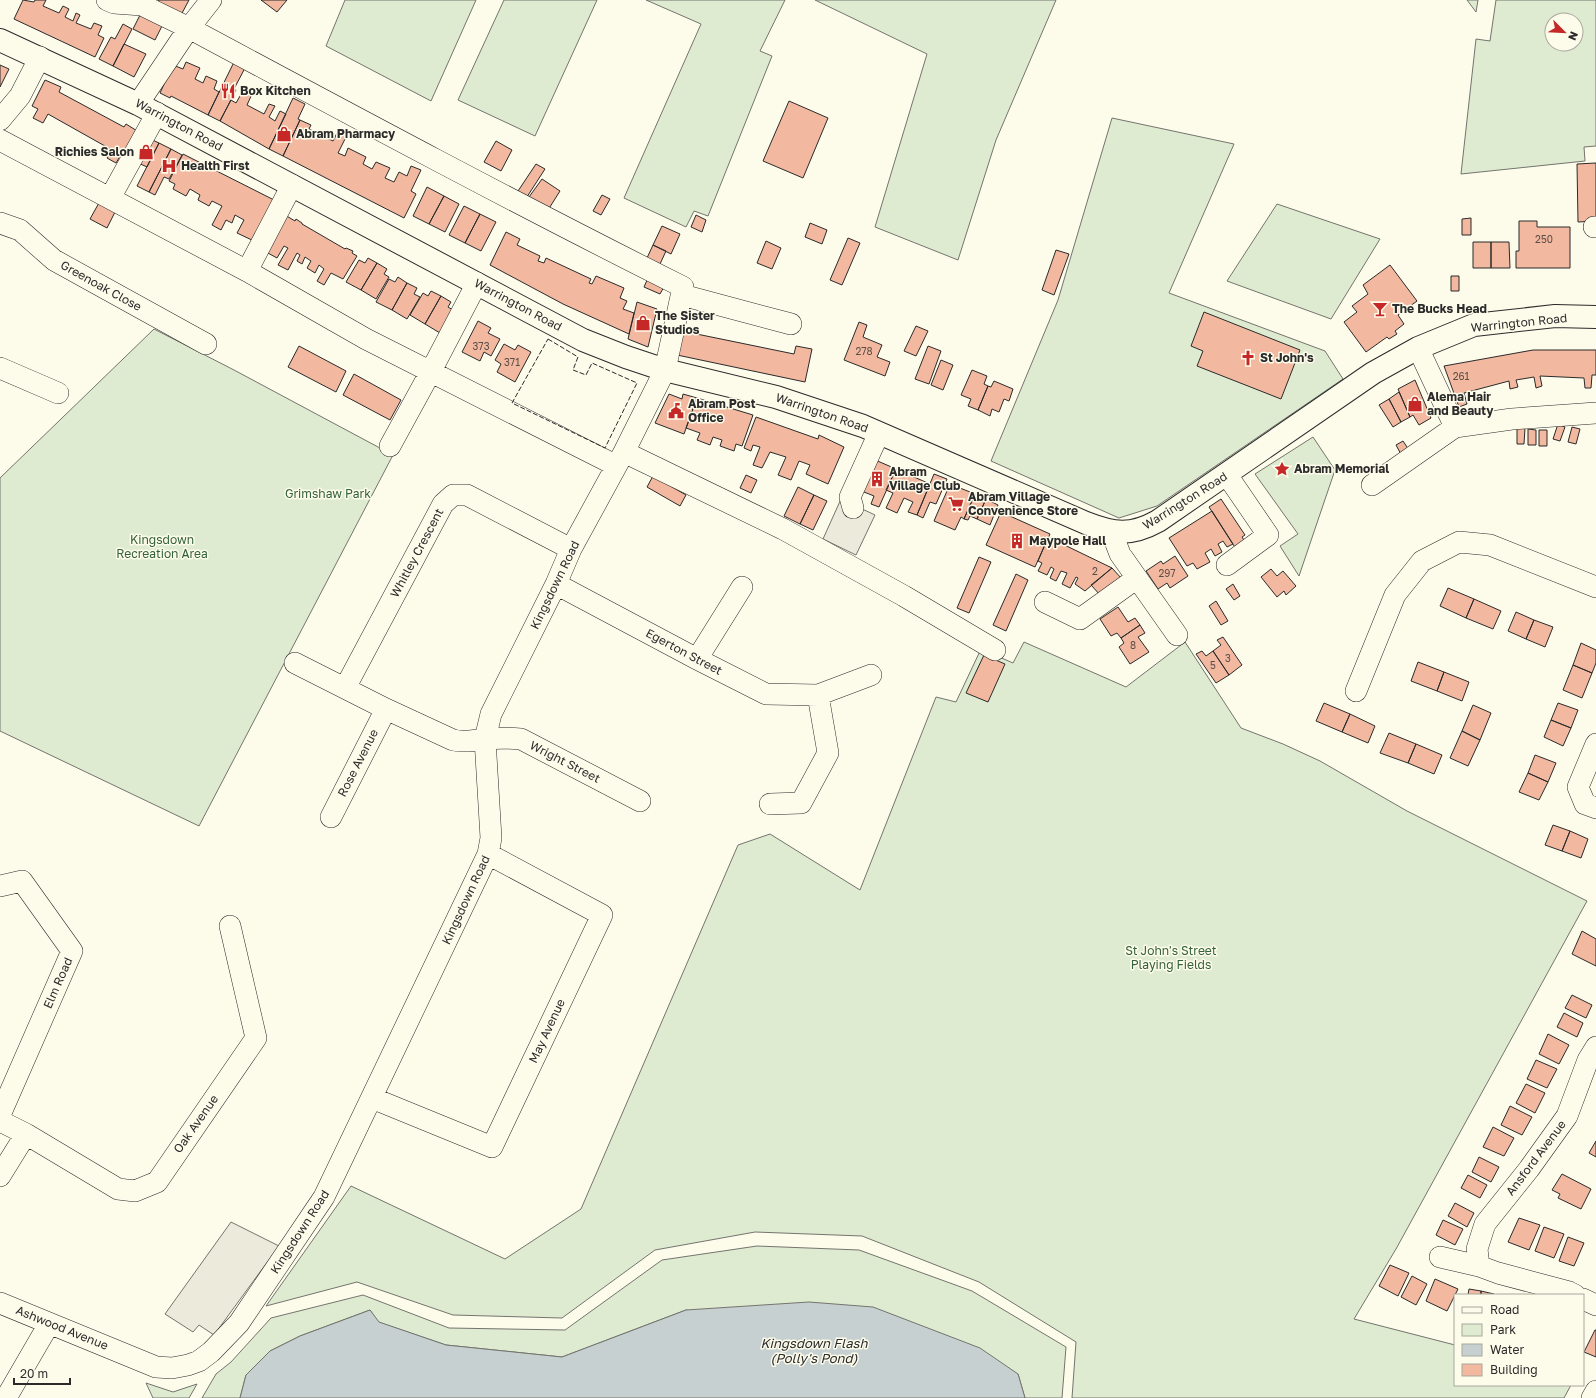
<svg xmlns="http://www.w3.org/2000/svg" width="1596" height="1398" viewBox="0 0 1596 1398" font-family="'Golos Text',sans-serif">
	<rect width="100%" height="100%" fill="#fdfbea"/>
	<path fill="#deebd1" stroke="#74746e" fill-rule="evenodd" d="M345 0H476L431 101 326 46Z
		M504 0H597L535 136 458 100Z
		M646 0H785L760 51 772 56 708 216 694 211 686 227 624 198 701 24Z
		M815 0H1056L996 140 958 260 875 227 927 54Z
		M1467 0H1478L1476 12Z
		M1496 0H1596V146L1584 147 1585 161 1461 174 1476 39 1490 41ZM1552 20H1576V44H1552Z
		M1112 118 1234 144 1169 293 1325 351 1343 379 1157 506 1119 518 991 461 1058 300Z
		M1277 204 1380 239 1331 319 1227 281Z
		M154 329 234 370 393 455 199 826 0 731V478Z
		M1313 437 1335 470 1299 576 1280 546 1298 534 1255 474Z
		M1024 642 1126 687 1185 642 1241 728 1283 744 1320 761 1407 811 1587 901 1396 1249 1354 1319 1455 1345V1385H1571L1564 1398H1072L1076 1342 979 1282 862 1236 755 1232 655 1250 562 1318 453 1315 357 1282 266 1306 351 1186 505 1259 581 1209 738 845 770 834 860 890 936 697 956 702 981 649 1013 663Z
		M757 1246 859 1250 972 1291 1066 1347 1062 1398H1025L1018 1374 686 1310 562 1357 446 1345 378 1322 370 1310 300 1336 270 1351 246 1375 240 1398H202L216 1374 231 1362 271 1318 363 1295 449 1328 565 1330 662 1260Z
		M146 1383 173 1392 197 1384 189 1398H153Z"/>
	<path fill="#eceadb" stroke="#74746e" d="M841 499 875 515 856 555 823 539Z
		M231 1222 279 1246 214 1335 199 1325 193 1332 165 1314Z"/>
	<path fill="#c7d0d0" stroke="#74746e" d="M809 1302 873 1307 980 1348 1018 1374 1025 1398H240L246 1375 270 1351 300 1336 370 1310 379 1322 446 1345 562 1357 686 1310Z"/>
	<path fill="#f2b8a0" stroke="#2b2b2b" d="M23 0 34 2 35 0H46L43 6 59 13 63 6 69 9 65 17 73 21 76 13 80 15 76 23 91 29 94 23 102 26 98 35 104 38 95 57 14 19Z
		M159 0H189L181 15 157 3Z
		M261 0H287L277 12Z
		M142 11 164 22 155 40 133 29Z
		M123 24 132 29 113 66 99 59 111 37 115 39Z
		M124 44 146 54 134 77 113 66Z
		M235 60 246 66 234 89 236 90 220 121 208 115Z
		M186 62 200 68 195 79 203 83 206 76 217 81 214 89 219 92 208 115 171 96 170 98 160 93 173 65 183 69Z
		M0 65 9 69 0 87Z
		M45 80 61 87 59 92 124 127 126 124 142 134 130 157 122 153 116 163 107 158 112 150 48 114 43 123 33 118 38 109 32 106Z
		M244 89 252 94 247 105 264 114 269 104 275 106 269 117 275 121 280 111 286 114 269 149 220 121 231 100 236 103Z
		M293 98 305 104 298 119 300 120 283 156 269 149Z
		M789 101 828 118 803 178 763 161Z
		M300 120 311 125 309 129 333 141 338 131 347 135 338 153 345 156 348 148 366 157 363 164 372 169 376 162 390 168 385 178 394 182 399 172 407 176 411 166 421 170 411 191 416 194 404 218 283 156Z
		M146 137 159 143 147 167 134 161Z
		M496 141 512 150 501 171 484 162Z
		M159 143 171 149 149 192 137 186Z
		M171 149 182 155 169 179 164 177 155 195 149 192Z
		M183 154 278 202 254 241 237 233 244 220 235 215 232 223 226 220 221 230 212 225 222 206 212 201 209 206 198 200 200 195 190 189 186 196 173 189 175 184 169 181Z
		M1596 163V221L1578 222 1577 164Z
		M536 164 545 169 525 200 516 194Z
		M542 179 560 191 548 210 529 197Z
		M427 187 444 196 429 224 413 216Z
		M602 195 610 199 601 215 593 211Z
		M444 196 459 204 445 232 429 224Z
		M100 201 116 210 107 228 90 219Z
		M464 206 480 214 465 243 449 235Z
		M480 214 496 222 481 251 465 243Z
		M285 215 295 221 296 219 302 223V224L345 249 346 248 353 251 352 253 357 256 343 279 331 273 324 285 317 281 324 269 319 265 315 273 307 268 311 261 305 257 302 264 297 261 300 255 297 253 288 270 278 265 288 248 284 246 277 258 266 252Z
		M696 215 706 220 702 232 691 227Z
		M1471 218V235H1462V219Z
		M1519 221H1537V227H1570V268H1516V251H1519Z
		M810 223 827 230 822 244 805 237Z
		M662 226 680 234 671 254 653 245Z
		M506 232 520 239 517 245 540 256 538 261 544 263 546 258 591 279 589 283 592 284 596 276 624 288 620 298 627 301 623 309 634 313 629 334 563 304 490 265Z
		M848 238 860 243 842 285 830 280Z
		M766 241 781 248 772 269 757 263Z
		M1473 242H1491V268H1473Z
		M1491 242H1509L1510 268H1491Z
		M653 245 666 251 660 264 647 258Z
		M1056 250 1069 254 1054 295 1042 290Z
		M368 258 377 263 361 290 346 282 359 260 365 263Z
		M377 263 387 269 384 274 389 277 376 299 361 290Z
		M1390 265 1417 301 1398 315 1404 324 1395 331 1397 334 1389 339 1387 337 1366 352 1344 322 1357 312 1352 306 1368 294 1363 285Z
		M1451 276H1459V291H1451Z
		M398 277 407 283 392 310 376 302 389 279 395 282Z
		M648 278 665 285 660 294 644 287Z
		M407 283 417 288 414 294 420 297 407 319 392 310Z
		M431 291 441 296 425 324 410 315 423 293 428 296Z
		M441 296 451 302 448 307 453 310 440 333 425 324Z
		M637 302 657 309 648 347 628 339Z
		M1204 312 1300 350 1281 399 1197 366 1203 351 1191 346Z
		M478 321 491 328 488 333 500 339 491 356 484 352 480 361 462 352Z
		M859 322 867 325 863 337 882 345 877 357 890 362 885 376 844 360Z
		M916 326 928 331 916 356 904 351Z
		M682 331 794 354 796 346 812 349 805 382 677 355Z
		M504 344 515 350 518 345 531 352 515 382 497 372 501 364 495 360Z
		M299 346 346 371 336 392 288 367Z
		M928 346 941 351 929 384 915 379Z
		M1533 350H1596V375H1592L1591 388H1585L1584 378 1540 376 1542 386 1536 388 1534 377 1516 380 1518 387 1510 389 1509 381 1464 393 1467 404 1459 407 1444 366Z
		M941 360 953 365 943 390 931 385Z
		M972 370 987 376 984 384 988 386 978 410 968 406 971 399 961 395Z
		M354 374 401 400 390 420 343 395Z
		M1415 380 1431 418 1419 425 1413 415 1410 417 1398 389Z
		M994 381 1013 389 1009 401 1004 399 999 412 992 409 990 416 978 410 988 386 991 387Z
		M1399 392 1410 417 1401 422 1389 399Z
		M669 394 682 399 683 394 697 398 684 434 655 423Z
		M697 398 753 415 742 446 736 444 734 451 720 446 722 440 713 437 710 445 697 440 700 433 686 428Z
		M1389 399 1401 422 1393 427 1379 405Z
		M756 417 818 439 819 435 844 447 828 484 806 474 810 465 799 461 791 480 778 475 786 457 770 452 762 468 753 465 760 447 753 445 751 451 744 448Z
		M1558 424 1565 427 1560 441 1553 439Z
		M1572 427 1580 429 1576 444 1568 442Z
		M1517 428H1525L1524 444H1517Z
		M1528 429 1536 430V445H1528Z
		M1539 430H1547V446H1539Z
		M1403 441 1411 453 1403 458 1396 445Z
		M873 459 896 469 879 507 871 504 874 496 859 490Z
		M896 469 930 484 917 515 908 512 913 502 904 498 897 513 886 508 893 493 886 490Z
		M934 474 947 479 936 504 930 502 923 518 917 515Z
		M746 475 757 480 751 493 740 488Z
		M653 476 686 495 680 506 647 487Z
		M950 484 975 494 964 519 961 517 955 530 934 521Z
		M798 487 814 495 800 524 784 516Z
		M975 494 986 499 977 519 970 516 968 520 964 519Z
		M814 495 827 501 813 530 800 524Z
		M986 499 998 505 990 525 977 519Z
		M1221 499 1245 535 1242 537 1246 543 1236 549 1209 507Z
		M1212 511 1233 544 1227 547 1223 541 1218 544 1222 552 1215 556 1211 549 1205 553 1210 562 1197 569 1193 563 1187 566 1169 538Z
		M1001 512 1050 534 1035 567 986 545Z
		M1048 537 1112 568 1085 591 1075 584 1078 578 1076 577 1070 588 1062 584 1067 573 1061 571 1056 581 1050 578 1054 569 1051 567 1047 575 1038 571 1042 563 1038 561Z
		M1175 556 1188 576 1170 588 1167 583 1158 589 1146 571 1161 561 1163 564Z
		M979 557 991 562 969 613 957 608Z
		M1112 568 1122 579 1101 596 1091 585Z
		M1271 569 1277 576 1283 571 1296 586 1286 595 1284 591 1277 597 1261 577Z
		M1016 574 1028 580 1006 631 993 625Z
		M1233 584 1240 596 1234 600 1226 589Z
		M1448 588 1474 599 1466 618 1440 606Z
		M1474 599 1501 611 1493 629 1466 618Z
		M1216 601 1228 621 1221 625 1209 606Z
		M1118 607 1128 622 1135 618 1140 625 1121 638 1117 633 1111 636 1100 619Z
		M1516 612 1534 620 1526 639 1508 631Z
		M1534 620 1553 627 1545 647 1526 639Z
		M1140 625 1145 633 1138 637 1149 652 1130 664 1119 647 1124 643 1121 638Z
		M1223 637 1242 665 1229 675 1213 651 1221 645 1217 640Z
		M1581 643 1596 650V663L1592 673 1573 665Z
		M1202 651 1206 656 1213 651 1229 675 1216 683 1196 654Z
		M984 655 1005 664 988 702 966 693Z
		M1418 662 1444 672 1437 691 1411 681Z
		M1573 665 1592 673 1582 698 1563 690Z
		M1444 672 1469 682 1462 701 1437 691Z
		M1324 703 1350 714 1342 732 1316 721Z
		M1558 703 1578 710 1571 728 1551 720Z
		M1473 705 1491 713 1480 740 1462 731Z
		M1350 714 1375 726 1368 743 1342 732Z
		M1551 720 1571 728 1563 746 1544 737Z
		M1462 731 1480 740 1468 766 1450 758Z
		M1389 733 1416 744 1408 763 1380 753Z
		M1416 744 1442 755 1434 774 1408 763Z
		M1535 755 1556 763 1548 782 1528 773Z
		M1528 773 1548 782 1539 800 1519 792Z
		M1553 825 1570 831 1562 851 1545 845Z
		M1570 831 1588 839 1581 858 1562 851Z
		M1582 931 1596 939V966L1572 954Z
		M1572 995 1592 1005 1586 1018 1565 1008Z
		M1564 1013 1583 1023 1577 1037 1557 1027Z
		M1548 1034 1569 1045 1559 1064 1539 1054Z
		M1536 1060 1557 1069 1547 1088 1527 1079Z
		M1526 1084 1545 1093 1535 1113 1516 1103Z
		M1510 1106 1532 1117 1522 1135 1501 1125Z
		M1493 1127 1514 1138 1504 1156 1483 1147Z
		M1596 1141V1157L1589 1153Z
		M1479 1157 1499 1167 1491 1182 1472 1172Z
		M1562 1174 1591 1189 1581 1209 1558 1198 1560 1194 1552 1190Z
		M1468 1175 1487 1185 1480 1198 1461 1188Z
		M1455 1203 1474 1213 1467 1227 1448 1216Z
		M1519 1218 1540 1225 1529 1250 1508 1242Z
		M1443 1220 1463 1229 1455 1245 1436 1235Z
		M1544 1227 1564 1234 1554 1258 1535 1251Z
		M1568 1237 1584 1243 1574 1266 1559 1261Z
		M1390 1265 1409 1273 1398 1296 1379 1286Z
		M1412 1276 1427 1284 1416 1305 1401 1297Z
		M1435 1279 1458 1289 1447 1311 1426 1301Z
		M1469 1289 1481 1291V1295H1468Z
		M1481 1291 1494 1294 1493 1295H1481Z
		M1595 1330H1596V1357L1584 1352Z"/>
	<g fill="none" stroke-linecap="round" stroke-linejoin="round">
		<defs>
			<path id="minor" d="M138 104 189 28 211 0
				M0 120 20 96 40 57
				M0 140 247 271 366 339 615 465
				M110 198 157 113
				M0 223 20 230 54 260 206 344
				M1594 227H1596
				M247 271 292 185
				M682 295 791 324
				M1418 348 1455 427
				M0 368 58 393
				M390 446 431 371 477 283
				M624 452 783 529 904 596 995 650
				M1372 485 1455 427 1512 419 1596 413
				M853 508 850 497 879 433
				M1115 532V541L1120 554 1177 635
				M1227 565 1268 535 1227 475
				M556 584 697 659 766 694 818 695 871 675
				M1045 602 1080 619 1137 578
				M697 659 742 587
				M295 663 386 709 453 740C464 743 474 740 485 739 497 738 509 738 521 739L640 801
				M345 688 443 504 453 495H467L571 549
				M1356 691 1395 595 1422 561 1459 542 1490 545 1596 587
				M1596 744 1578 787 1585 804 1596 808
				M770 804 801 803 828 753 818 695
				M331 817 386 709
				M0 886 22 881 72 951 0 1115
				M372 1098 492 1147 602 915 488 854
				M0 1121 26 1134 118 1189 135 1191 157 1182 256 1038 230 926
				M0 1176 26 1134
				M1440 1257 1479 1266
				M1575 1295 1569 1292 1498 1273 1479 1266 1477 1249 1485 1224 1529 1169 1567 1116 1588 1060 1596 1047
				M1583 1299 1596 1305
				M0 1303 156 1367 172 1368 188 1365 199 1361 211 1352 239 1323 324 1197 488 854 491 838 485 739 491 714 556 584 571 549 624 452 665 370 683 287C517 204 353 116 189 28L142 5 114 3 107 0
				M6 1398 49 1324
				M1592 1398 1596 1391"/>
			<path id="major" d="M0 40 138 104 583 340 626 357 665 370 776 397 863 426 1086 523C1114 534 1131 536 1158 521L1373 373 1418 348 1474 325 1555 316 1596 317"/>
		</defs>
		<use href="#minor" stroke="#2b2b2b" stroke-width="22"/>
		<use href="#major" stroke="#2b2b2b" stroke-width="24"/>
		<use href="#minor" stroke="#fdfbea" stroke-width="21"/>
		<use href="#major" stroke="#fdfbea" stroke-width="22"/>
		<path stroke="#2b2b2b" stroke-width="1" stroke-dasharray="5 2" stroke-linecap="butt" d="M548 339 578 357 573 370 586 375 592 363 637 383 605 448 512 403Z"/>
	</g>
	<defs>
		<symbol id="restaurant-bare" viewBox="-9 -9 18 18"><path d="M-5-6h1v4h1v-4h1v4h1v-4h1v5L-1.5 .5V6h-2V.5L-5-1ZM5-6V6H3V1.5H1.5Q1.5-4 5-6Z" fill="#c62828" stroke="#fdfbea" stroke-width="2.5" paint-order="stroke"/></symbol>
		<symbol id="shop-bare" viewBox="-9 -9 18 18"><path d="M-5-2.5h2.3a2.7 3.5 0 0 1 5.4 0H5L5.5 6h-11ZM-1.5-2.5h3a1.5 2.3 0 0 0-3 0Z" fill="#c62828" stroke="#fdfbea" stroke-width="2.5" paint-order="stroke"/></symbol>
		<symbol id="hospital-bare" viewBox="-9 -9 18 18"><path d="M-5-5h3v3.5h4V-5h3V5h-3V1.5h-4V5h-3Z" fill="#c62828" stroke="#fdfbea" stroke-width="2.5" paint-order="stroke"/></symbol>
		<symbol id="bar-bare" viewBox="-9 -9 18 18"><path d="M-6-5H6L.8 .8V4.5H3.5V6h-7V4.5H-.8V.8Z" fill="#c62828" stroke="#fdfbea" stroke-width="2.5" paint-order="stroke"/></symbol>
		<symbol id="church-bare" viewBox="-9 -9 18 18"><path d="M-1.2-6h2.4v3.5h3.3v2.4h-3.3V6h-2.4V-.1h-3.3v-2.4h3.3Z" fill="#c62828" stroke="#fdfbea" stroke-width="2.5" paint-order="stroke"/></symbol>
		<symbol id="civic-bare" viewBox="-9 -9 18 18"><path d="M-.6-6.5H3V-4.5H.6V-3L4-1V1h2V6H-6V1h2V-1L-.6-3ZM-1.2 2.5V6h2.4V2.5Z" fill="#c62828" stroke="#fdfbea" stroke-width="2.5" paint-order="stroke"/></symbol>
		<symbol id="sight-bare" viewBox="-9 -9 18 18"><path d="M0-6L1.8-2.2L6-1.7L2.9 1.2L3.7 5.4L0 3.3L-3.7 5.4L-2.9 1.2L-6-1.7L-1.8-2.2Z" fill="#c62828" stroke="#fdfbea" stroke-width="2.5" paint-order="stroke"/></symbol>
		<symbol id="building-bare" viewBox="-9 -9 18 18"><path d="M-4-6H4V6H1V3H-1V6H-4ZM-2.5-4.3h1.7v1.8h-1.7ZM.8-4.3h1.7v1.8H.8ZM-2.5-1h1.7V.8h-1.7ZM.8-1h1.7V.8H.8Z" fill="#c62828" stroke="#fdfbea" stroke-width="2.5" paint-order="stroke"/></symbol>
		<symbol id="supermarket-bare" viewBox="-9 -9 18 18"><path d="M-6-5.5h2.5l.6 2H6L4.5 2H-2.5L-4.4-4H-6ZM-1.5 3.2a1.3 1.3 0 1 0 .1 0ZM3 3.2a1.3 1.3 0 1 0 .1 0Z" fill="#c62828" stroke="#fdfbea" stroke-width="2.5" paint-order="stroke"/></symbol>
	</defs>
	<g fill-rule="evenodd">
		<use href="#restaurant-bare" x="217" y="80" width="22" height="22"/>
		<use href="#shop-bare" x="273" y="123" width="22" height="22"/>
		<use href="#shop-bare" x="135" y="141" width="22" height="22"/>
		<use href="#hospital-bare" x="158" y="155" width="22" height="22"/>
		<use href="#bar-bare" x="1369" y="298" width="22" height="22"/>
		<use href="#shop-bare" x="632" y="312" width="22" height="22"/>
		<use href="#church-bare" x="1237" y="347" width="22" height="22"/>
		<use href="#shop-bare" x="1404" y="393" width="22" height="22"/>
		<use href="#civic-bare" x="665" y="400" width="22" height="22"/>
		<use href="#sight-bare" x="1271" y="458" width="22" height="22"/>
		<use href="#building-bare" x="866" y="468" width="22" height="22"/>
		<use href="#supermarket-bare" x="945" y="493" width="22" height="22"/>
		<use href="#building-bare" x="1006" y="530" width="22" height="22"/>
	</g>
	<g text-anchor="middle" stroke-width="3" stroke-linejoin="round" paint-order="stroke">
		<g font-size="10" fill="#5d4e48">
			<text x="1544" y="243">250</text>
			<text x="481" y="350">373</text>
			<text x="864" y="355">278</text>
			<text x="512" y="366">371</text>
			<text x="1461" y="380">261</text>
			<text x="1095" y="575">2</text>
			<text x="1167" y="577">297</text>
			<text x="1133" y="649">8</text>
			<text x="1228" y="662">3</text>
			<text x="1213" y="669">5</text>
		</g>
		<g font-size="12" font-weight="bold" fill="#2b2b2b" stroke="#fdfbea" text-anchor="start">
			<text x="240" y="95">Box Kitchen</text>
			<text x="296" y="138">Abram Pharmacy</text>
			<text x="134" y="156" text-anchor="end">Richies Salon</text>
			<text x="181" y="170">Health First</text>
			<text x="1392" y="313">The Bucks Head</text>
			<text x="655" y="320">The Sister<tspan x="655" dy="14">Studios</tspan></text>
			<text x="1260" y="362">St John's</text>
			<text x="1427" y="401">Alema Hair<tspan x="1427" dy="14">and Beauty</tspan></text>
			<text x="688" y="408">Abram Post<tspan x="688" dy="14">Office</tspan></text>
			<text x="1294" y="473">Abram Memorial</text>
			<text x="889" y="476">Abram<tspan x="889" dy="14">Village Club</tspan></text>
			<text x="968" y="501">Abram Village<tspan x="968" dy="14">Convenience Store</tspan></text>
			<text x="1029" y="545">Maypole Hall</text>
		</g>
		<g font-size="12" fill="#2b2b2b" stroke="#fdfbea">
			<text transform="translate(179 125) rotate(28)" y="4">Warrington Road</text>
			<text transform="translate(101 286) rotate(29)" y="4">Greenoak Close</text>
			<text transform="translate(518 305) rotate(28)" y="4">Warrington Road</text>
			<text transform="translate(1519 323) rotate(-6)" y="4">Warrington Road</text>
			<text transform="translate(822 413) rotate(19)" y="4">Warrington Road</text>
			<text transform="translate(1185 501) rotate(-32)" y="4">Warrington Road</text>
			<text transform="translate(417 553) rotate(-62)" y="4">Whitley Crescent</text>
			<text transform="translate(555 585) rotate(-64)" y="4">Kingsdown Road</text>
			<text transform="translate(684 652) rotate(28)" y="4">Egerton Street</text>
			<text transform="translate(565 762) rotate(27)" y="4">Wright Street</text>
			<text transform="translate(358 763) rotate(-63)" y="4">Rose Avenue</text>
			<text transform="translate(466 900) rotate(-65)" y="4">Kingsdown Road</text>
			<text transform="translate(58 983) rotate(-66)" y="4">Elm Road</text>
			<text transform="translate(547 1031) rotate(-65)" y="4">May Avenue</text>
			<text transform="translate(196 1124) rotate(-55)" y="4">Oak Avenue</text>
			<text transform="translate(1536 1158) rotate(-53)" y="4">Ansford Avenue</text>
			<text transform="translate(300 1232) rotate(-57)" y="4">Kingsdown Road</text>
			<text transform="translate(62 1328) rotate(22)" y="4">Ashwood Avenue</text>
		</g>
		<g font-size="12" fill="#34623c" stroke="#fdfbea">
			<text x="328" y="498">Grimshaw Park</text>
			<text x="162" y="544">Kingsdown<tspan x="162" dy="14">Recreation Area</tspan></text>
			<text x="1171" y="955">St John's Street<tspan x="1171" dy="14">Playing Fields</tspan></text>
		</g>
		<g font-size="13" font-style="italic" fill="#2b2b2b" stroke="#fdfbea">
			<text x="814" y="1348">Kingsdown Flash<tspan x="814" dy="15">(Polly's Pond)</tspan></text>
		</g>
	</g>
	<rect x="1454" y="1294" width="130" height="92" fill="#fdfbea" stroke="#a9a89e"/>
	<rect x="1462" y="1307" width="20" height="6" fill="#fdfbea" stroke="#a9a89e"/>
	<text x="1490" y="1314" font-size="12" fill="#2b2b2b">Road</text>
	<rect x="1462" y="1324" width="20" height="12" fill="#deebd1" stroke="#a9a89e"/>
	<text x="1490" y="1334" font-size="12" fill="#2b2b2b">Park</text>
	<rect x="1462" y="1344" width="20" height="12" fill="#c7d0d0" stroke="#a9a89e"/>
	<text x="1490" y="1354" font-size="12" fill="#2b2b2b">Water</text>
	<rect x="1462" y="1364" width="20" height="12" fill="#f2b8a0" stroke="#a9a89e"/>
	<text x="1490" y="1374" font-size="12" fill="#2b2b2b">Building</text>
	<g transform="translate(1564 32) rotate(114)"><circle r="19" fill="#fdfbea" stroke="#a9a89e"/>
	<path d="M0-3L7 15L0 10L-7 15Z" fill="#c62828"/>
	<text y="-6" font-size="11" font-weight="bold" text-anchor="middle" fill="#2b2b2b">N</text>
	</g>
	<path d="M14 1378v6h56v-6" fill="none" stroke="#2b2b2b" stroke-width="2"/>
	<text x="20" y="1378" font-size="12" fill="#2b2b2b" stroke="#fdfbea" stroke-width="3" paint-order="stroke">20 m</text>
</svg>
